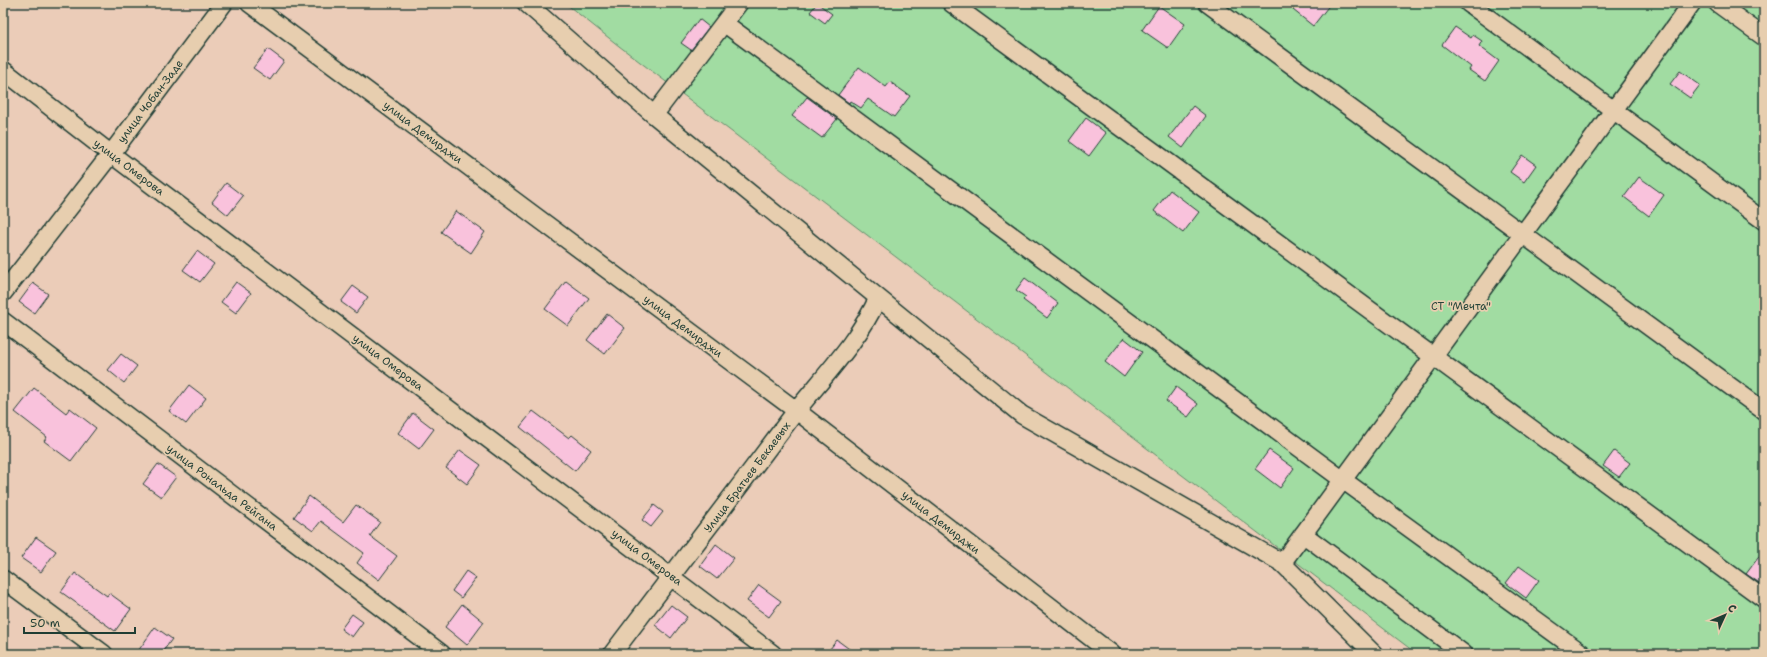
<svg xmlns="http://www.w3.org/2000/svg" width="1767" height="657" viewBox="0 0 1767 657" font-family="'Shantell Sans',sans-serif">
	<rect width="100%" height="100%" fill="#ebccb8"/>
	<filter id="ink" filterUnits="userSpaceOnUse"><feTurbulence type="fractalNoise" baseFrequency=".025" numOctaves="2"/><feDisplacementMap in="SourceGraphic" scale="8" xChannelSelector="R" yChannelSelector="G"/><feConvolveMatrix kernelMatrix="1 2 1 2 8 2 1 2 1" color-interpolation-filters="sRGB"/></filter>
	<g filter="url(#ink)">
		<path fill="#a1dca2" stroke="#608c6b" d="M565 3H1764V654H1417L619 46Z"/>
		<path fill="#f9c2dc" stroke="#1f3d34" d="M817 3 832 14 825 23 810 12Z
			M1298 3H1331L1313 26 1293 10Z
			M1159 6 1185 24 1168 48 1142 30Z
			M699 19 709 27 691 50 681 43Z
			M1455 27 1471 38 1473 35 1482 41 1479 46 1499 61 1485 81 1469 70 1471 67 1442 45Z
			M268 49 284 61 270 80 253 68Z
			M859 67 886 87 890 82 910 96 894 117 868 99 861 108 850 101 849 103 838 95Z
			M1680 71 1700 85 1690 98 1670 84Z
			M807 97 837 119 822 138 792 116Z
			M1193 106 1206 116 1183 148 1169 137Z
			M1086 118 1106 133 1089 156 1069 141Z
			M1522 155 1536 165 1524 182 1510 172Z
			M1639 177 1664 195 1649 216 1624 197Z
			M226 183 243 196 228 215 212 202Z
			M1170 190 1199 212 1183 233 1154 211Z
			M456 211 485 232 471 253 441 232Z
			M197 251 214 264 200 282 183 270Z
			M1025 278 1058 303 1047 318 1023 300 1026 297 1016 290Z
			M566 281 589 298 568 326 545 309Z
			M236 282 251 293 236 313 221 302Z
			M33 283 48 294 34 313 19 302Z
			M353 286 368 297 356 313 341 302Z
			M607 314 625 328 605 354 587 340Z
			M1124 338 1142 352 1124 377 1105 362Z
			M121 354 137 366 124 383 108 370Z
			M189 385 206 398 186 424 169 411Z
			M1176 387 1198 404 1188 417 1166 401Z
			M34 388 66 413 70 408 96 428 71 461 44 441 47 437 15 412Z
			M533 411 569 438 572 435 591 450 575 471 520 427Z
			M413 413 434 429 419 449 398 433Z
			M460 450 481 465 467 484 446 468Z
			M1269 450 1294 468 1280 488 1255 469Z
			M1614 451 1630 463 1619 477 1603 466Z
			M158 464 176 477 161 497 143 484Z
			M309 496 343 522 356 505 380 522 370 536 397 556 379 580 357 563 364 553 321 521 313 531 294 517Z
			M654 505 663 512 651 527 642 520Z
			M36 537 56 551 41 572 21 558Z
			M716 544 734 558 717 579 700 566Z
			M1764 550V586L1746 574Z
			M1519 566 1539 580 1526 598 1506 583Z
			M466 571 476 578 461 598 452 591Z
			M75 573 107 596 109 593 131 609 115 631 61 592Z
			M759 585 781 601 769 617 747 601Z
			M462 604 484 622 467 645 445 627Z
			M671 605 687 617 671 638 655 625Z
			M352 614 363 622 352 637 341 629Z
			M155 627 172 639 161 654H136Z
			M837 640 856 654H826Z"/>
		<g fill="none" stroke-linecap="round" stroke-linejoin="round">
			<defs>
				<path id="minor" d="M249 3 797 411 1112 654
					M526 3 654 115 1022 415 1282 563 1374 654
					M951 3 1764 599
					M1207 3 1764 411
					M1468 3 1764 221
					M1717 3 1764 37
					M724 23 1343 480 1583 654
					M3 70 111 154 773 654
					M654 115 739 3
					M3 293 111 154 224 3
					M3 321 442 654
					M1303 534 1464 654
					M1282 563 1692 3
					M3 579 104 654
					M612 654C672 575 733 495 793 415 823 377 858 342 878 298"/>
			</defs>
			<use href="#minor" stroke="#1f3d34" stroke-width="20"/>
			<use href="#minor" stroke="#e7ceaf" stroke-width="17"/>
		</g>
	</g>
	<g text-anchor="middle" stroke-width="3.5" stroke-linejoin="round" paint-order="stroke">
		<g font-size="11" fill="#1f3d34" stroke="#e7ceaf">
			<text transform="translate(150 101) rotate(-53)" y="4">улица Чобан-Заде</text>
			<text transform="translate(423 132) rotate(37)" y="4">улица Демирджи</text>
			<text transform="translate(129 167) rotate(37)" y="4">улица Омерова</text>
			<text transform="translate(683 326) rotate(37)" y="4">улица Демирджи</text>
			<text transform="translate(388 362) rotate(37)" y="4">улица Омерова</text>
			<text transform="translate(747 477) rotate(-53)" y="4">Улица Братьев Бекаевых</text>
			<text transform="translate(222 487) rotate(37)" y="4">улица Рональда Рейгана</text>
			<text transform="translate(941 522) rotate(38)" y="4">улица Демирджи</text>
			<text transform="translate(647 557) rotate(37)" y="4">улица Омерова</text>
		</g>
		<g font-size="11" fill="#26453a" stroke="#e7ceaf">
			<text x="1461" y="310">СТ "Мечта"</text>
		</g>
	</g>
	<rect width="1767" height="657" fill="none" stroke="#e7ceaf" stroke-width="16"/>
	<rect x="8" y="8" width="1751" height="641" fill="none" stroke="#1f3d34" stroke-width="1.5" filter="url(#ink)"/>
	<g transform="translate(1725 615) rotate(46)" stroke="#e7ceaf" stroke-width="3" paint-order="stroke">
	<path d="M0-3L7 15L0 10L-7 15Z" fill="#1f3d34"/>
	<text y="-6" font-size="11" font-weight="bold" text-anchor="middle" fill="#1f3d34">С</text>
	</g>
	<path d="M24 627v6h111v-6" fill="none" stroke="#1f3d34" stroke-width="2"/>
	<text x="30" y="627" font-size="12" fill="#1f3d34" stroke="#e7ceaf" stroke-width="3" paint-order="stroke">50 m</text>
</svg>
